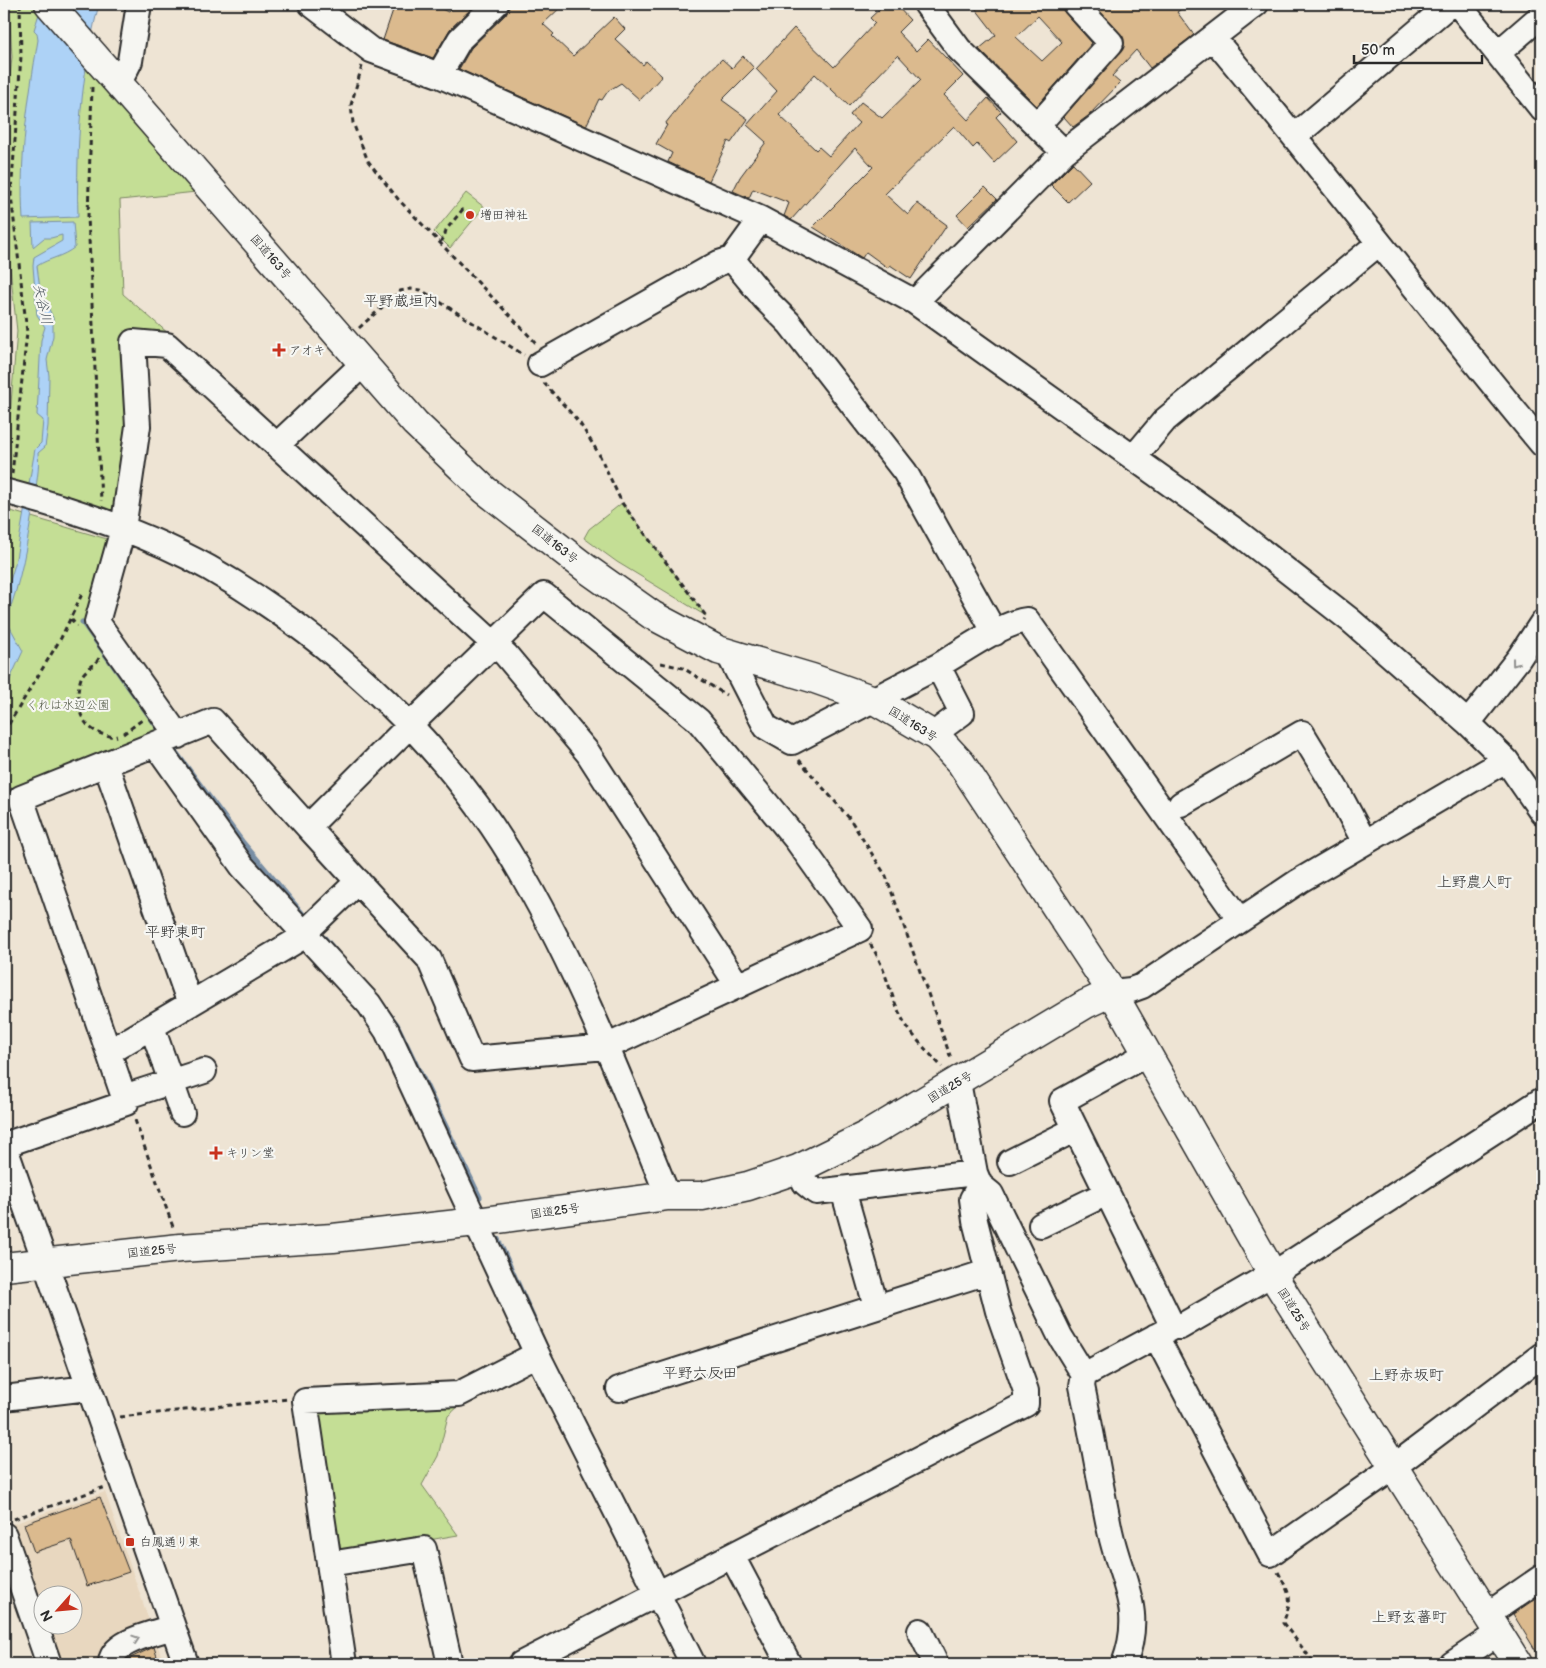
<svg xmlns="http://www.w3.org/2000/svg" width="1546" height="1668" viewBox="0 0 1546 1668" font-family="'Balsamiq Sans','Klee One',sans-serif">
	<rect width="100%" height="100%" fill="#eee4d4"/>
	<filter id="ink" filterUnits="userSpaceOnUse"><feTurbulence type="fractalNoise" baseFrequency=".02" numOctaves="2"/><feDisplacementMap in="SourceGraphic" scale="10" xChannelSelector="R" yChannelSelector="G"/><feConvolveMatrix kernelMatrix="1 2 1 2 8 2 1 2 1" color-interpolation-filters="sRGB"/></filter>
	<g filter="url(#ink)">
		<path fill="#e8d7bf" d="M105 1492 164 1664H58L45 1626H72V1596H42V1619L10 1525Z"/>
		<path fill="#c4de95" stroke="#788460" d="M7 4H34L196 192 120 200 123 294 169 334 126 332 127 421 114 518 4 487 17 331 4 214V130L12 57 9 7Z
			M466 193 484 207 450 248 434 232Z
			M622 503 706 616 617 562 584 538 589 529Z
			M4 509 107 539 110 546 88 623 162 729 4 799Z
			M460 1405 448 1416 438 1456 422 1485 458 1535 346 1554 335 1548 315 1415 322 1407Z"/>
		<path fill="#add2f6" stroke="#798fa5" d="M42 4H99C81 73 76 145 78 217L23 219C19 159 28 100 38 40L37 33 34 30Z
			M73 222 75 247C63 257 49 258 37 266L40 289 53 318V336L47 360 49 376 48 426 45 447 38 453C40 469 36 484 34 500 28 540 21 582 6 620L23 651 4 692V672L10 664 8 637 4 630V601L15 564 35 449 41 443 43 420 37 415 41 340 45 327 37 315 33 266 34 257 62 241V235L51 238H44L33 247 32 223Z"/>
		<g fill="none" stroke-linecap="round" stroke-linejoin="round">
			<path stroke="#798fa5" stroke-width="5" d="M82 622 157 727
				M176 752 242 841 304 915
				M325 938 336 951
				M390 1015 397 1024 480 1197
				M498 1239 538 1328"/>
		</g>
		<path fill="#dbba8e" stroke="#2b2b2b" fill-rule="evenodd" d="M395 4H431L448 12 455 4H470L473 7 450 29 433 58 383 40Z
			M509 4H564L543 24 554 34 552 36 573 56 614 17 625 29 615 39 643 65 646 61 662 76 640 100 621 83 608 91 602 100 599 99 586 126 459 69 471 48 506 14Z
			M885 4H895L910 20 898 32 916 51 928 39 963 76 944 95 968 120 988 98 1001 112 996 117 1017 141 994 163 977 144 973 148 954 126 885 194 908 215 917 203 947 225 911 279 890 265 888 268 866 252 862 258 813 227 873 167 855 148 791 220 784 216 789 203 753 189 749 198 733 191 740 177 766 142 747 125 777 91 756 69 794 28 834 67 875 23 870 18ZM898 55 921 80 882 118 861 102 850 115 859 123 829 156 819 147 816 150 779 115 815 74 849 106Z
			M972 4H1062L1065 13 1092 43 1037 106 979 49 996 35ZM1038 16 1062 42 1042 61 1016 37Z
			M1093 4H1188L1177 12 1194 35 1150 68 1136 50 1112 76 1120 83 1088 116 1073 127 1064 117 1124 46 1121 34Z
			M743 56 754 68 722 100 748 119 731 143 728 141 709 181 668 162 672 153 656 144 667 125 665 124 700 80 722 59 732 68Z
			M1073 163 1090 181 1068 202 1051 185Z
			M985 187 997 199 968 227 957 215Z
			M100 1497 129 1572 87 1586 71 1540 34 1552 24 1524Z
			M1538 1597 1542 1604V1661L1513 1614Z
			M154 1647 158 1660 147 1664H130L128 1659Z"/>
		<g fill="none" stroke-linecap="round" stroke-linejoin="round">
			<defs>
				<path id="minor" d="M311 4 371 50 439 75 761 219 915 302 1236 531 1350 620 1468 723 1506 760 1542 812
					M926 4 959 49 1064 152
					M1458 4 1542 109
					M1213 38C1325 171 1430 310 1542 444
					M1498 53 1542 15
					M439 75 460 39 496 4
					M119 83 130 61 139 4
					M1038 125 1111 43 1075 4
					M1295 136 1450 4
					M732 259 765 299 789 323 905 472 995 633
					M915 302 1064 152 1256 4
					M540 364 719 263 732 259 761 219
					M277 445 364 363
					M1134 457 1165 420 1379 243
					M4 491C73 509 146 533 209 568 334 639 452 750 523 876 581 977 624 1088 668 1196
					M544 595 698 720 796 839 860 929 606 1047 472 1059 429 959 308 827 410 725Z
					M728 653 766 727 792 742 938 666
					M1468 723 1519 658 1542 623
					M178 736 97 622 123 529 138 426 133 342 167 345 506 655 588 753 738 986
					M937 737 943 727 962 713 938 666C959 653 1004 622 1027 620L1240 920
					M156 745 242 866 369 1004 387 1031 537 1354 693 1664
					M106 765 190 1004
					M1181 804 1302 733 1338 792 1364 841
					M1112 992 1131 990 1142 986 1299 881 1506 760
					M152 1027 182 1113
					M109 1052 296 941 358 881
					M1147 1054 1062 1101 1173 1327
					M958 1082 975 1173 980 1185 991 1194 1060 1336 1084 1375 1082 1386C1092 1434 1100 1483 1110 1531 1121 1582 1145 1609 1124 1664
					M124 1097 204 1071
					M4 1145 126 1103 21 798 213 721 308 827
					M4 1145 186 1664
					M1010 1162 1076 1129
					M798 1169 805 1183 816 1192 975 1173
					M843 1190 876 1306
					M1041 1225 1107 1193
					M1156 1336 1270 1554 1380 1477 1542 1355
					M1084 1375 1173 1327H1180L1284 1267 1542 1100
					M619 1389 987 1272
					M4 1398 88 1388
					M4 1535 49 1664
					M732 1556 789 1664
					M329 1564 424 1549 450 1664
					M1487 1615 1542 1577
					M920 1631 936 1664
					M111 1664C110 1641 156 1633 173 1627
					M344 1664 305 1401 459 1394 537 1354
					M521 1664 1026 1404V1391L998 1311 975 1221 972 1199 980 1185
					M1452 1664 1498 1633"/>
				<path id="highway" d="M49 4 415 423 485 490 587 569 652 615 718 650 812 678 874 700 937 737 961 763 1112 992 1280 1287 1518 1664
					M4 1267 180 1248 333 1238 476 1222 668 1196H702L748 1186 798 1169 869 1134 1086 1004 1112 992"/>
			</defs>
			<use href="#minor" stroke="#2b2b2b" stroke-width="28"/>
			<use href="#highway" stroke="#2b2b2b" stroke-width="31"/>
			<path stroke="#2b2b2b" stroke-width="3" stroke-dasharray="5 4" stroke-linecap="butt" d="M362 66 351 105 353 123 368 161 398 199 537 344
				M92 87 88 216 101 501
				M440 242 444 238 446 230 463 209
				M359 328 400 291 411 289 421 290 524 355
				M544 383 579 422 599 454 622 503 706 616 704 620
				M12 474 27 332 11 195 21 56 20 4
				M71 619 77 626
				M99 658C96 666 84 669 81 678 74 700 78 726 102 734 108 735 112 738 117 736
				M661 663 683 668 726 695
				M4 732 61 638 83 592
				M123 734 142 720
				M799 760 850 819 886 876 952 1061
				M870 944C887 968 890 1000 906 1025 916 1040 930 1054 942 1067
				M135 1120 173 1227
				M120 1417 288 1399
				M14 1519 105 1487
				M1278 1572C1291 1597 1293 1597 1283 1623L1315 1664"/>
			<use href="#minor" stroke="#f6f6f2" stroke-width="24"/>
			<use href="#highway" stroke="#f6f6f2" stroke-width="28"/>
		</g>
		<defs><path id="oneway-chevron" d="M-2-3.5L2.5 0L-2 3.5" fill="none" stroke-width="1.6" stroke-linecap="round" stroke-linejoin="round" transform="scale(1.25)"/></defs>
		<g stroke="#90908e">
			<use href="#oneway-chevron" transform="translate(1515 663) rotate(127)"/>
			<use href="#oneway-chevron" transform="translate(136 1639) rotate(-19)"/>
		</g>
	</g>
	<g fill="#c8321e" stroke="#f6f6f2" stroke-width="2">
		<circle cx="470" cy="215" r="5"/>
		<path d="M276.5 342.5h5v5h5v5h-5v5h-5v-5h-5v-5h5z"/>
		<path d="M213.5 1145.5h5v5h5v5h-5v5h-5v-5h-5v-5h5z"/>
		<rect x="125" y="1537" width="10" height="10" rx="2.5"/>
	</g>
	<g text-anchor="middle" stroke-width="4.5" stroke-linejoin="round" paint-order="stroke">
		<g font-size="12" fill="#2b2b2b" stroke="#f6f6f2" text-anchor="start">
			<text x="480" y="219">増田神社</text>
			<text x="289" y="354">アオキ</text>
			<text x="226" y="1157">キリン堂</text>
			<text x="140" y="1546">白鳳通り東</text>
		</g>
		<g font-size="12" fill="#2b2b2b" stroke="#f6f6f2">
			<text transform="translate(271 257) rotate(49)" y="4">国道163号</text>
			<text transform="translate(555 544) rotate(38)" y="4">国道163号</text>
			<text transform="translate(913 724) rotate(32)" y="4">国道163号</text>
			<text transform="translate(950 1087) rotate(-31)" y="4">国道25号</text>
			<text transform="translate(555 1211) rotate(-8)" y="4">国道25号</text>
			<text transform="translate(152 1251) rotate(-6)" y="4">国道25号</text>
			<text transform="translate(1294 1310) rotate(58)" y="4">国道25号</text>
		</g>
		<g font-size="12" fill="#515846" stroke="#f6f6f2">
			<text x="68" y="709">くれは水辺公園</text>
		</g>
		<g font-size="14" font-style="italic" fill="#4c555e" stroke="#f6f6f2">
			<text transform="translate(43 304) rotate(77)" y="5">矢谷川</text>
		</g>
		<g font-size="15" fill="#2b2b2b" stroke="#f6f6f2">
			<text x="401" y="306">平野蔵垣内</text>
			<text x="1474" y="887">上野農人町</text>
			<text x="175" y="937">平野東町</text>
			<text x="700" y="1378">平野六反田</text>
			<text x="1406" y="1380">上野赤坂町</text>
			<text x="1409" y="1622">上野玄蕃町</text>
		</g>
	</g>
	<rect width="1546" height="1668" fill="none" stroke="#f6f6f2" stroke-width="20"/>
	<rect x="10" y="10" width="1526" height="1648" fill="none" stroke="#2b2b2b" stroke-width="2" filter="url(#ink)"/>
	<g transform="translate(58 1610) rotate(243)"><circle r="24" fill="#f6f6f2" stroke="#a5a5a2"/>
	<path d="M0-4L9 19L0 12L-9 19Z" fill="#c8321e"/>
	<text y="-8" font-size="14" font-weight="bold" text-anchor="middle" fill="#2b2b2b">N</text>
	</g>
	<path d="M1354 55v8h128v-8" fill="none" stroke="#2b2b2b" stroke-width="2.5"/>
	<text x="1361" y="55" font-size="15" fill="#2b2b2b" stroke="#f6f6f2" stroke-width="4" paint-order="stroke">50 m</text>
</svg>
